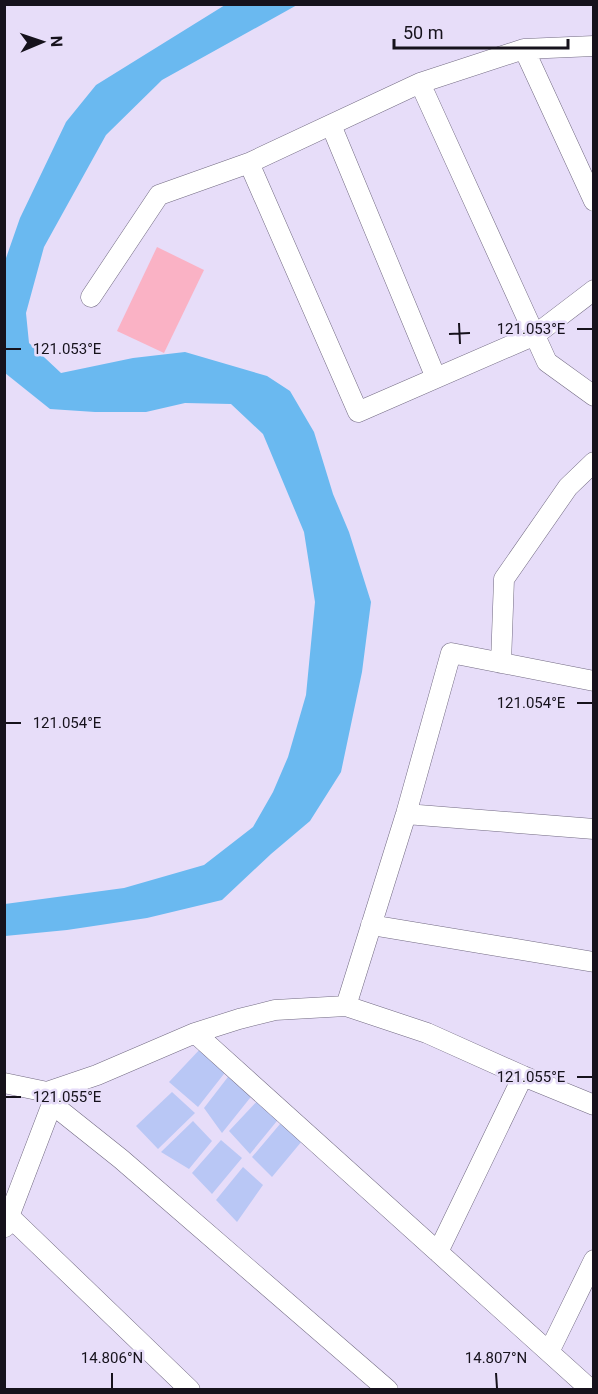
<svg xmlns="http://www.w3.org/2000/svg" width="598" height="1394" viewBox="0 0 598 1394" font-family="Roboto,sans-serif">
	<rect width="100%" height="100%" fill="#e7ddf9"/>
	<path fill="#fab2c5" d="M157 247 204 270 164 353 117 331Z"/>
	<path fill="#6ab9f0" d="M225 5H297L162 80 106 135 44 247 26 313 29 343 61 373 133 358 185 352 267 376 290 391 314 432 333 494 349 532 371 602 362 672 341 772 310 821 271 854 222 900 147 918 67 930 5 936V904L124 888 204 865 253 827 273 792 288 757 306 695 315 602 304 532 263 434 231 404 185 403 146 412H95L50 409 5 373V261L20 218 66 122 96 85Z"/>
	<path fill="#b9c7f5" d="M202 1047 227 1070 198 1107 169 1082Z
		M231 1073 254 1093 222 1133 204 1108Z
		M172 1092 195 1113 158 1149 136 1126Z
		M260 1098 281 1116 250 1154 229 1131Z
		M291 1111 312 1129 272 1177 252 1157Z
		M193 1121 212 1141 189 1169 161 1152Z
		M221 1140 242 1158 212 1194 192 1173Z
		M243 1167 263 1185 237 1222 216 1200Z"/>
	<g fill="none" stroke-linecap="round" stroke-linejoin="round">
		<defs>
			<path id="minor" d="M524 49 594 201
				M420 83 547 362 594 396
				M331 125 436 378
				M249 163 358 412 535 335 594 290
				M91 297 159 195 249 163 420 83 524 49 594 46
				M501 663 504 579 568 487 594 462
				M406 814 594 829
				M371 925 594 962
				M346 1006 406 814 451 653 594 681
				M195 1033 591 1390
				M4 1083 47 1092 97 1075 195 1033 239 1019 275 1010 346 1006 427 1033 523 1076 594 1105
				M47 1092 52 1104 121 1159 388 1390
				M9 1216 190 1390
				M5 1227 52 1104
				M438 1252 523 1076
				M549 1352 594 1260"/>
		</defs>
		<use href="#minor" stroke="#726a82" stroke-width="21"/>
		<use href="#minor" stroke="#fff" stroke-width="20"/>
	</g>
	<path fill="none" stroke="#16121c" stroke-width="2" d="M459 323 460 344M577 329H592M449 334 470 333M6 349H21M577 703H592M6 723H21M577 1077H592M6 1097H21M112 1373V1388M496 1373 497 1388"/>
	<g font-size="15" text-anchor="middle" fill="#16121c" stroke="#e7ddf9" stroke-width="5" stroke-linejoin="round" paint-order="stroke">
		<text x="531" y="334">121.053°E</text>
		<text x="67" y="354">121.053°E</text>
		<text x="531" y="708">121.054°E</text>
		<text x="67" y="728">121.054°E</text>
		<text x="531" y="1082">121.055°E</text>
		<text x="67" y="1102">121.055°E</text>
		<text x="112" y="1363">14.806°N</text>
		<text x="496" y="1363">14.807°N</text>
	</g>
	<rect width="598" height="1394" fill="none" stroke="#16121c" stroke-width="12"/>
	<g transform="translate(42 42) rotate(88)" stroke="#e7ddf9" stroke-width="4.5" paint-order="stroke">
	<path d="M0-4.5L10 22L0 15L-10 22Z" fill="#16121c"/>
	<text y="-9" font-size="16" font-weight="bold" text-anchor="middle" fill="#16121c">N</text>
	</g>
	<path d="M394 39v9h174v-9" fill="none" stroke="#16121c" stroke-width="3"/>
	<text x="403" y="39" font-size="18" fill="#16121c" stroke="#e7ddf9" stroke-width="4.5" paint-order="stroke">50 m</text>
</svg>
